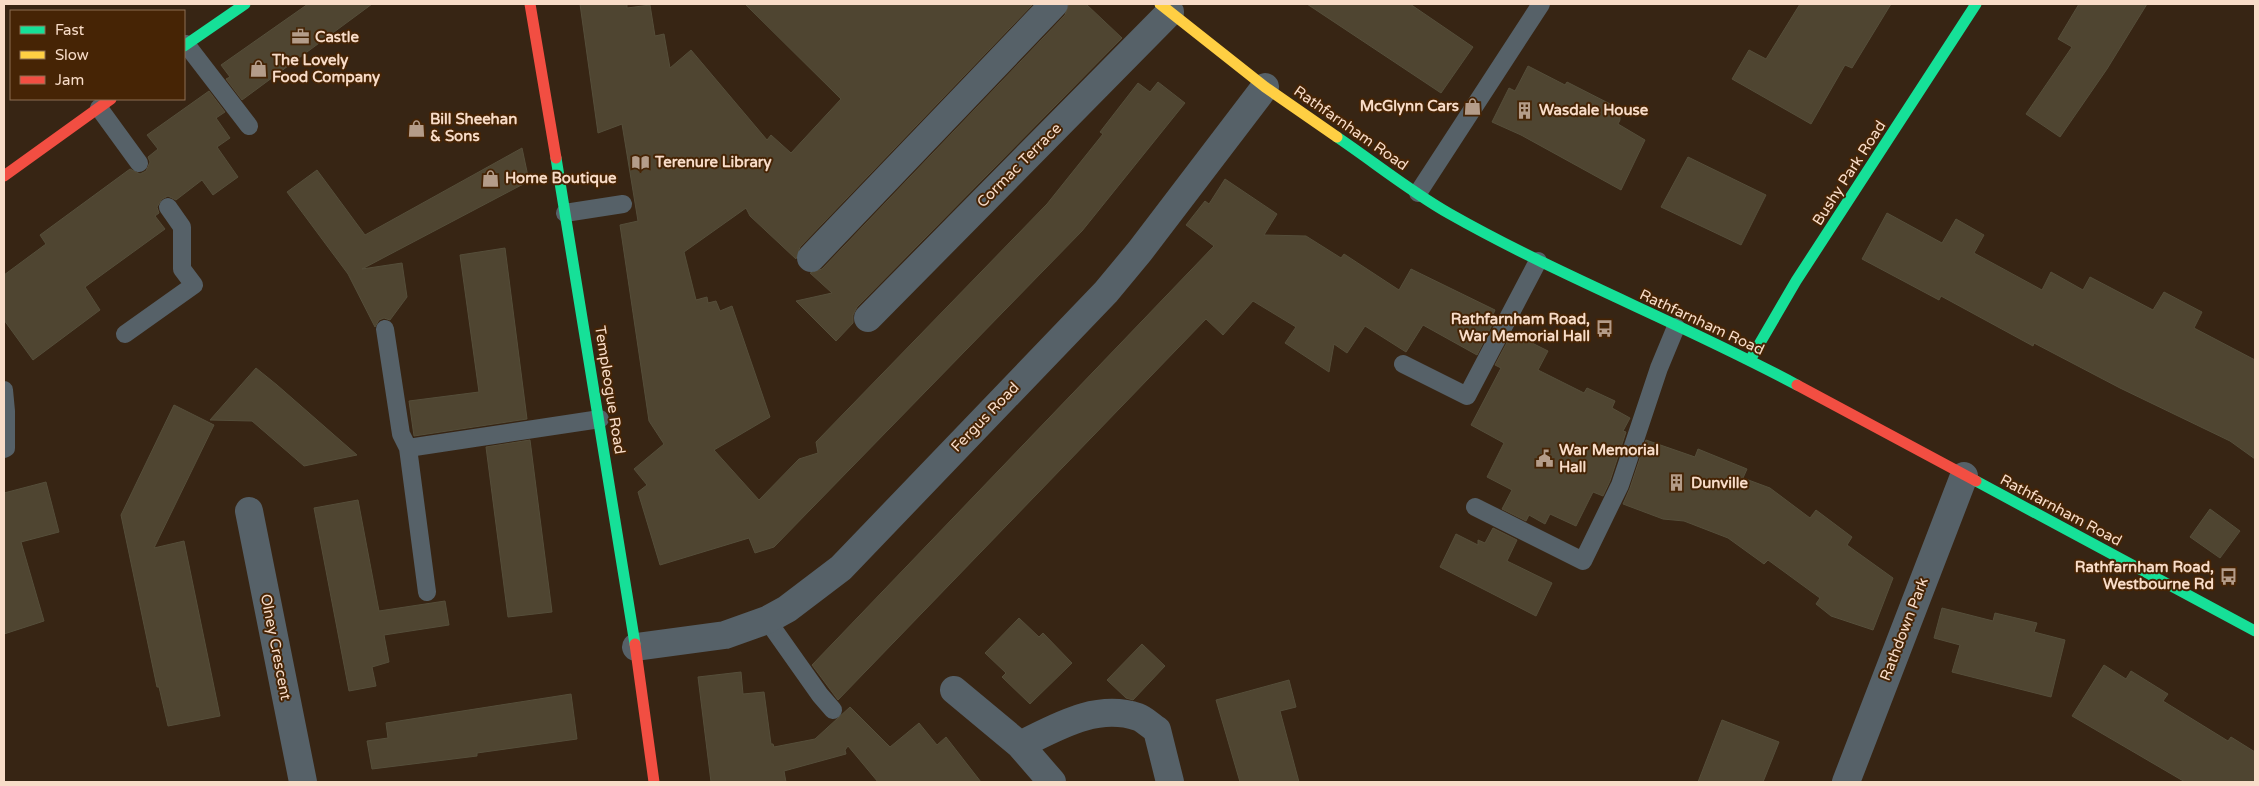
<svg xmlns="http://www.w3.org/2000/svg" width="2259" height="786" viewBox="0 0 2259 786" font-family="'Varela Round',sans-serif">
	<rect width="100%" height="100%" fill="#372514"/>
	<path fill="#4f4531" stroke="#554e3a" d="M308 4H372L242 100 226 79 230 77 221 65Z
		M580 4H627V8L650 5 655 36 664 34 670 68 691 50 767 140 771 135 791 153 841 99 745 4H1033L800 247 796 259 750 216 746 208 684 252 696 300 707 297 708 303 716 301 720 311 732 306 770 417 714 450 759 500 799 459 818 453 816 442 1047 204 1103 134 1100 132 1138 83 1150 92 1158 82 1185 103 1082 231 774 547 755 553 749 538 660 565 638 492 647 485 634 469 664 444 649 421 620 225 638 221 622 124 598 133Z
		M1069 4H1086L1122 38 857 307 853 315V323L836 341 796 301 832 293 810 273 822 269 1065 15Z
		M1307 4H1410L1473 47 1441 93Z
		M1800 4H1891L1852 68 1845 65 1811 124 1732 79 1749 50 1766 59Z
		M2079 4H2147L2107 69 2060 137 2026 114 2072 47 2058 39Z
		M1528 66 1565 85 1567 82 1620 109V120L1618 124 1645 140 1621 190 1521 135 1492 122 1509 88 1515 91Z
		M209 91 225 112 216 118 230 138 217 147 238 177 213 195 202 180 176 200 168 196 162 199 157 207 159 213 155 216 165 229 85 287 100 310 33 360 4 320V275L46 244 40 235 130 169 140 174 146 171 150 162 148 157 158 149 147 135Z
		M522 148 529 181 362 269 402 263 407 297 390 320 384 318 379 320 375 327 348 274 287 192 317 170 365 235Z
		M1688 157 1766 195 1741 245 1661 207Z
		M1225 179 1277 214 1264 235 1306 236 1341 258 1344 254 1399 290 1411 269 1495 310 1490 322 1493 323 1477 355 1423 325 1406 352 1365 326 1347 353 1334 344 1329 372 1285 343 1296 327 1253 301 1223 335 1206 319 838 700 812 665 1214 246 1186 225 1205 201 1209 204Z
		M1887 213 1942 243 1956 219 1984 235 1974 253 2042 290 2051 272 2083 290 2090 277 2153 310 2164 292 2202 312 2194 328 2255 360V459L2230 441 2120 388 2034 343 2033 346 1941 296 1939 300 1862 259Z
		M505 248 527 419 414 436 409 401 479 392 460 255Z
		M1512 333 1548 351 1538 370 1584 393 1587 388 1615 401 1612 408 1630 418 1623 431 1626 432 1610 481 1603 496 1593 492 1576 526 1550 514 1545 524 1529 515 1526 521 1502 509 1512 490 1487 477 1504 443 1471 425 1501 368 1495 365Z
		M256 368 277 385 357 455 304 466 252 421 210 420Z
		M174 405 214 425 154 548 184 541 220 716 168 726 159 687H157L121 515Z
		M530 440 552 612 508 617 486 447Z
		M1646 440 1695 457 1698 449 1747 469 1743 478 1770 488 1810 518 1816 510 1852 537 1847 545 1893 578 1873 630 1831 616 1816 604 1820 598 1768 560 1764 564 1728 538 1684 521 1663 519 1623 504 1630 488Z
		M46 482 59 532 21 542 44 621 4 634V493Z
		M358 500 379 611 445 601 449 625 384 635 389 662 372 667 376 686 349 691 314 508Z
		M2210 509 2240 531 2220 558 2190 537Z
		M1493 528 1517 540 1507 561 1552 583 1536 616 1440 567 1456 534 1478 545V540L1485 543Z
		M1942 608 1993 621 1995 613 2037 623 2034 632 2065 640 2051 697 1952 672 1960 645 1934 638Z
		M1019 618 1039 637 1043 633 1072 663 1030 704 1002 677 1006 673 985 653Z
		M1142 644 1165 666 1133 700 1126 698 1107 680Z
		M2104 665 2126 679 2131 671 2168 694 2163 701 2228 741 2231 737 2255 752V782H2185L2072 716Z
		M741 672 743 694 764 692 771 744H773L774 747 815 739 850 707 890 747 919 723 937 745 946 737 981 782H878L848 746 845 750 846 754 784 771 786 782H711L698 677Z
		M1289 680 1296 707 1280 711 1299 782H1240L1216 700Z
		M571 694 577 739 477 753V756L372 769 367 741 388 738 386 723Z
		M1722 720 1779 742 1763 782H1698Z"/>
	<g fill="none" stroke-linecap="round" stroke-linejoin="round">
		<path stroke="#566168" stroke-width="18" d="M186 44 249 126
			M99 108 139 163
			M1418 193 1541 4
			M565 213 623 204
			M385 329 401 434 408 448 427 592
			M125 334 194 285 182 269V227L168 207
			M1403 364 1467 396 1538 261
			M4 390 6 411V448L4 449
			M408 448 600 419
			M1475 507 1583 561 1620 485 1659 368 1676 327
			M767 620 820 695 833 710"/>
		<path stroke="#566168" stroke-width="28" d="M811 258 1054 4
			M868 318 1170 12
			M249 511 303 782
			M636 647 725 635 767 620 787 609 841 568 1106 292 1140 251 1265 87
			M954 690 1020 745 1052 782
			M1020 745C1057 727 1096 703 1138 717 1144 719 1151 726 1157 730L1170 782
			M1846 782 1964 476"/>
		<path stroke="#16e098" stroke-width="11" d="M184 46 245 4
			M1337 137C1374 162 1411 192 1450 214 1563 278 1684 324 1797 385
			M556 158 635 644
			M1750 360 1796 281 1976 4
			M1976 481 2255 631"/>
		<path stroke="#ffcf43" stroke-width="11" d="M1160 4 1265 87 1337 137"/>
		<path stroke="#f24e42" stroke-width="11" d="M530 4 556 158
			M4 176 111 99
			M1797 385 1976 481
			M635 644 654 782"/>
	</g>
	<defs>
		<symbol id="office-bare" viewBox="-9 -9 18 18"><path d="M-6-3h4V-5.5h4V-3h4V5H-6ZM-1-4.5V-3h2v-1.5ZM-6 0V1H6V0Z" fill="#b49c89" stroke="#462405" stroke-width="2.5" paint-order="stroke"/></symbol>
		<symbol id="shop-bare" viewBox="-9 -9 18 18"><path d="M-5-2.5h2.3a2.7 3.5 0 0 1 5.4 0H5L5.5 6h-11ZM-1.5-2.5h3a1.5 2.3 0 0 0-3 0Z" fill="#b49c89" stroke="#462405" stroke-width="2.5" paint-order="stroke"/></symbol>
		<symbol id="building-bare" viewBox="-9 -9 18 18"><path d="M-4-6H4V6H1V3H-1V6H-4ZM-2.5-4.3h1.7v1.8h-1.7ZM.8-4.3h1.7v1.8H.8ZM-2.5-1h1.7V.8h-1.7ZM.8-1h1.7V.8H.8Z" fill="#b49c89" stroke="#462405" stroke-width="2.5" paint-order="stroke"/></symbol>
		<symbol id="library-bare" viewBox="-9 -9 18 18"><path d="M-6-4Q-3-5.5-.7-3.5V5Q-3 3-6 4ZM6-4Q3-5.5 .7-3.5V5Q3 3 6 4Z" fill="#b49c89" stroke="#462405" stroke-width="2.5" paint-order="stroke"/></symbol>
		<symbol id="bus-bare" viewBox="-9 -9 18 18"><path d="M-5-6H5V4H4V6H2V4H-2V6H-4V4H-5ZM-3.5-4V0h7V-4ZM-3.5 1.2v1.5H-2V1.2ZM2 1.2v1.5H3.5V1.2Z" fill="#b49c89" stroke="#462405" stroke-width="2.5" paint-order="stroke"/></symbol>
		<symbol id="civic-bare" viewBox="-9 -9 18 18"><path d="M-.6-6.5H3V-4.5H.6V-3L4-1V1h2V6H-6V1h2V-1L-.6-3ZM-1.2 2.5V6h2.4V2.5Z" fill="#b49c89" stroke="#462405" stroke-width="2.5" paint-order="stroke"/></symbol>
	</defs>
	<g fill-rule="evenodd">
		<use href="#office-bare" x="288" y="24" width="25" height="25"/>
		<use href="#shop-bare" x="246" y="56" width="25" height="25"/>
		<use href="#shop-bare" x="1460" y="94" width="25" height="25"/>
		<use href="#building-bare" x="1512" y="98" width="25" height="25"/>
		<use href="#shop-bare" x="404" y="116" width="25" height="25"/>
		<use href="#library-bare" x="628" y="150" width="25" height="25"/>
		<use href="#shop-bare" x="478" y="166" width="25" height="25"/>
		<use href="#bus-bare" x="1592" y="316" width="25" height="25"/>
		<use href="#civic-bare" x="1532" y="446" width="25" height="25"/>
		<use href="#building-bare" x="1664" y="470" width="25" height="25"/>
		<use href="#bus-bare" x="2216" y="564" width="25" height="25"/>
	</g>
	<g text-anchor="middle" stroke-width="4" stroke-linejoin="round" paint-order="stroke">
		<g font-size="15" font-weight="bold" fill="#f8dcc8" stroke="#462405" text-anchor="start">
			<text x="315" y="42">Castle</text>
			<text x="272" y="65">The Lovely<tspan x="272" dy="17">Food Company</tspan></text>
			<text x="1459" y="111" text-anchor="end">McGlynn Cars</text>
			<text x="1539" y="115">Wasdale House</text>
			<text x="430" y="124">Bill Sheehan<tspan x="430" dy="17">&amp; Sons</tspan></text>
			<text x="655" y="167">Terenure Library</text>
			<text x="505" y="183">Home Boutique</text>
			<text x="1590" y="324" text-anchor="end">Rathfarnham Road,<tspan x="1590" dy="17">War Memorial Hall</tspan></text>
			<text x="1559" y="455">War Memorial<tspan x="1559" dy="17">Hall</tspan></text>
			<text x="1691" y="488">Dunville</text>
			<text x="2214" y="572" text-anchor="end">Rathfarnham Road,<tspan x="2214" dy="17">Westbourne Rd</tspan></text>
		</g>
		<g font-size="15" fill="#f8dcc8" stroke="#462405">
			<text transform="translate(1351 128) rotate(35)" y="5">Rathfarnham Road</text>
			<text transform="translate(1019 165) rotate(-45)" y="5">Cormac Terrace</text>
			<text transform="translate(1849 173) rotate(-57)" y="5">Bushy Park Road</text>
			<text transform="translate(1702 322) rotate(25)" y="5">Rathfarnham Road</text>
			<text transform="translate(610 390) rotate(81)" y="5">Templeogue Road</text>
			<text transform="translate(985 417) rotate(-46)" y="5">Fergus Road</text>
			<text transform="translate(2061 510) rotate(28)" y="5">Rathfarnham Road</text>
			<text transform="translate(1904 629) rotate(-69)" y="5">Rathdown Park</text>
			<text transform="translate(276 647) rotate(79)" y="5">Olney Crescent</text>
		</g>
	</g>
	<rect width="2259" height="786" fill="none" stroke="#f8dcc8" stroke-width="10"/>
	<rect x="10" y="10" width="175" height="90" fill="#462405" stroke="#8d6e53"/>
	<rect x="20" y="26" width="25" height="8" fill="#16e098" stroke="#8d6e53"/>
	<text x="55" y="35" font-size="15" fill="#f8dcc8">Fast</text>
	<rect x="20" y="51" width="25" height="8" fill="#ffcf43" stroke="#8d6e53"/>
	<text x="55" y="60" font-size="15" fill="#f8dcc8">Slow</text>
	<rect x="20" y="76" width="25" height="8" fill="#f24e42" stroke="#8d6e53"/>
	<text x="55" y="85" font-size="15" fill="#f8dcc8">Jam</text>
</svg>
